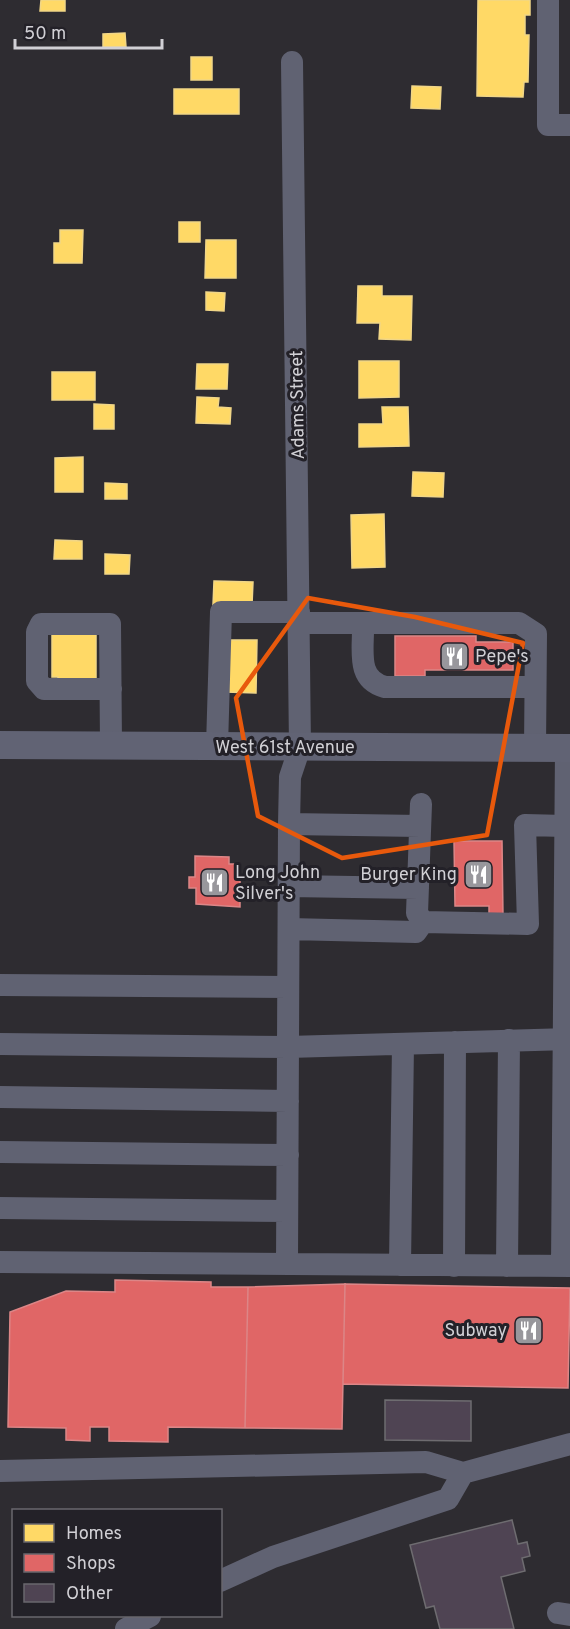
<svg xmlns="http://www.w3.org/2000/svg" width="570" height="1629" viewBox="0 0 570 1629" font-family="Overpass,sans-serif">
	<rect width="100%" height="100%" fill="#2e2c31"/>
	<path fill="#ffd966" stroke="#f1d687" stroke-width="1.5" d="M41 0H65V11H40Z
		M478 0H530V15H525V35H529L528 82H524L523 97 477 96Z
		M125 33 126 47 103 48V34Z
		M191 57H212V80H191Z
		M412 86 441 87 440 109 411 108Z
		M174 89H239V114H174Z
		M179 222H200V242H179Z
		M60 230H83L82 263H54V243H60Z
		M206 240H236V278H205Z
		M358 286H382V296H412L411 340 379 339 380 323H357Z
		M206 292 225 293 224 311 206 310Z
		M359 361H399V397L359 398Z
		M197 364H228L227 389H196Z
		M52 372H95V400H52Z
		M197 397 219 398 218 407 231 408 230 424 196 423Z
		M94 404 114 405V429H94Z
		M382 407H408L409 446 359 447V424H383Z
		M83 457V492H55V458Z
		M413 472 444 473 443 497 412 496Z
		M105 483 127 484V499H105Z
		M384 514 385 567 352 568 351 515Z
		M55 540 82 541V559H54Z
		M105 554 130 555 129 574H105Z
		M214 581 253 582 252 605H213Z
		M52 634H96V685L58 684V677H52Z
		M227 640H257L256 693 226 692Z"/>
	<path fill="#e06666" stroke="#dc8687" stroke-width="1.5" d="M395 636H476V642H513V670H425V676H395Z
		M454 841H502L503 916H489V906H455Z
		M195 856 229 857V864H240V907L196 904V888H189V877H195Z
		M115 1280 211 1282V1287H248L245 1428 168 1427V1442L109 1441V1427H90V1441L66 1440V1428L8 1427 10 1312 66 1291 115 1292Z
		M345 1284 570 1288 568 1388 343 1384Z
		M345 1284 342 1429 245 1428 248 1287Z"/>
	<path fill="#4f4453" stroke="#6e6c70" stroke-width="1.5" d="M385 1400 471 1401V1441L385 1440Z
		M512 1520 518 1544 527 1542 530 1556 522 1558 525 1571 501 1577 514 1629H440L434 1606 426 1608 410 1545Z"/>
	<g fill="none" stroke-linecap="round" stroke-linejoin="round">
		<path stroke="#606272" stroke-width="22" d="M548 0V125H570
			M299 623H519L536 634 535 748
			M363 623C364 649 355 679 385 687H535
			M111 689H44L37 681V632L41 624H110L111 745
			M217 746 221 612H299
			M421 804 417 913 423 922 528 924 525 825 565 826
			M289 824 420 826
			M289 886 418 888
			M289 929 416 932 423 922
			M0 985 288 987
			M0 1044 288 1047 570 1039
			M0 1097 288 1101
			M0 1152 288 1155
			M0 1208 287 1211
			M0 1262 570 1266
			M287 1264 289 824 290 777 300 747 292 62
			M400 1265 403 1044
			M454 1266 455 1042
			M507 1266 509 1040
			M562 1266 566 748
			M0 1471 426 1462 463 1473
			M220 1581 273 1557 448 1499 463 1473 570 1444
			M558 1613 570 1615
			M126 1629 150 1616"/>
		<path stroke="#616374" stroke-width="28" d="M0 745 570 748"/>
	</g>
	<path fill="none" stroke="#e8590c" stroke-width="4.5" stroke-linejoin="round" d="M308 598 415 617 523 643 487 835 342 858 258 816 236 698Z"/>
	<defs>
		<symbol id="restaurant-square" viewBox="-11 -11 22 22"><rect x="-9" y="-9" width="18" height="18" rx="4" fill="#98979c" stroke="#232128"/><path d="M-5-6h1v4h1v-4h1v4h1v-4h1v5L-1.5 .5V6h-2V.5L-5-1ZM5-6V6H3V1.5H1.5Q1.5-4 5-6Z" fill="#fff"/></symbol>
	</defs>
	<g fill-rule="evenodd">
		<use href="#restaurant-square" x="438" y="640" width="33" height="33"/>
		<use href="#restaurant-square" x="462" y="858" width="33" height="33"/>
		<use href="#restaurant-square" x="198" y="866" width="33" height="33"/>
		<use href="#restaurant-square" x="512" y="1314" width="33" height="33"/>
	</g>
	<g text-anchor="middle" stroke-width="6" stroke-linejoin="round" paint-order="stroke">
		<g font-size="18" fill="#d1d0d5" stroke="#232128">
			<text transform="translate(297 405) rotate(-91)" y="6">Adams Street</text>
			<text x="285" y="753">West 61st Avenue</text>
		</g>
		<g font-size="18" fill="#d1d0d5" stroke="#232128" text-anchor="start">
			<text x="475" y="662">Pepe's</text>
			<text x="235" y="878">Long John<tspan x="235" dy="21">Silver's</tspan></text>
			<text x="457" y="880" text-anchor="end">Burger King</text>
			<text x="507" y="1336" text-anchor="end">Subway</text>
		</g>
	</g>
	<rect x="12" y="1509" width="210" height="108" fill="#232128" stroke="#69676d" stroke-width="1.5"/>
	<rect x="24" y="1524" width="30" height="18" fill="#ffd966" stroke="#69676d" stroke-width="1.5"/>
	<text x="66" y="1539" font-size="18" fill="#d1d0d5">Homes</text>
	<rect x="24" y="1554" width="30" height="18" fill="#e06666" stroke="#69676d" stroke-width="1.5"/>
	<text x="66" y="1569" font-size="18" fill="#d1d0d5">Shops</text>
	<rect x="24" y="1584" width="30" height="18" fill="#4f4453" stroke="#69676d" stroke-width="1.5"/>
	<text x="66" y="1599" font-size="18" fill="#d1d0d5">Other</text>
	<path d="M15 39v9h147v-9" fill="none" stroke="#d1d0d5" stroke-width="3"/>
	<text x="24" y="39" font-size="18" fill="#d1d0d5" stroke="#232128" stroke-width="4.5" paint-order="stroke">50 m</text>
</svg>
